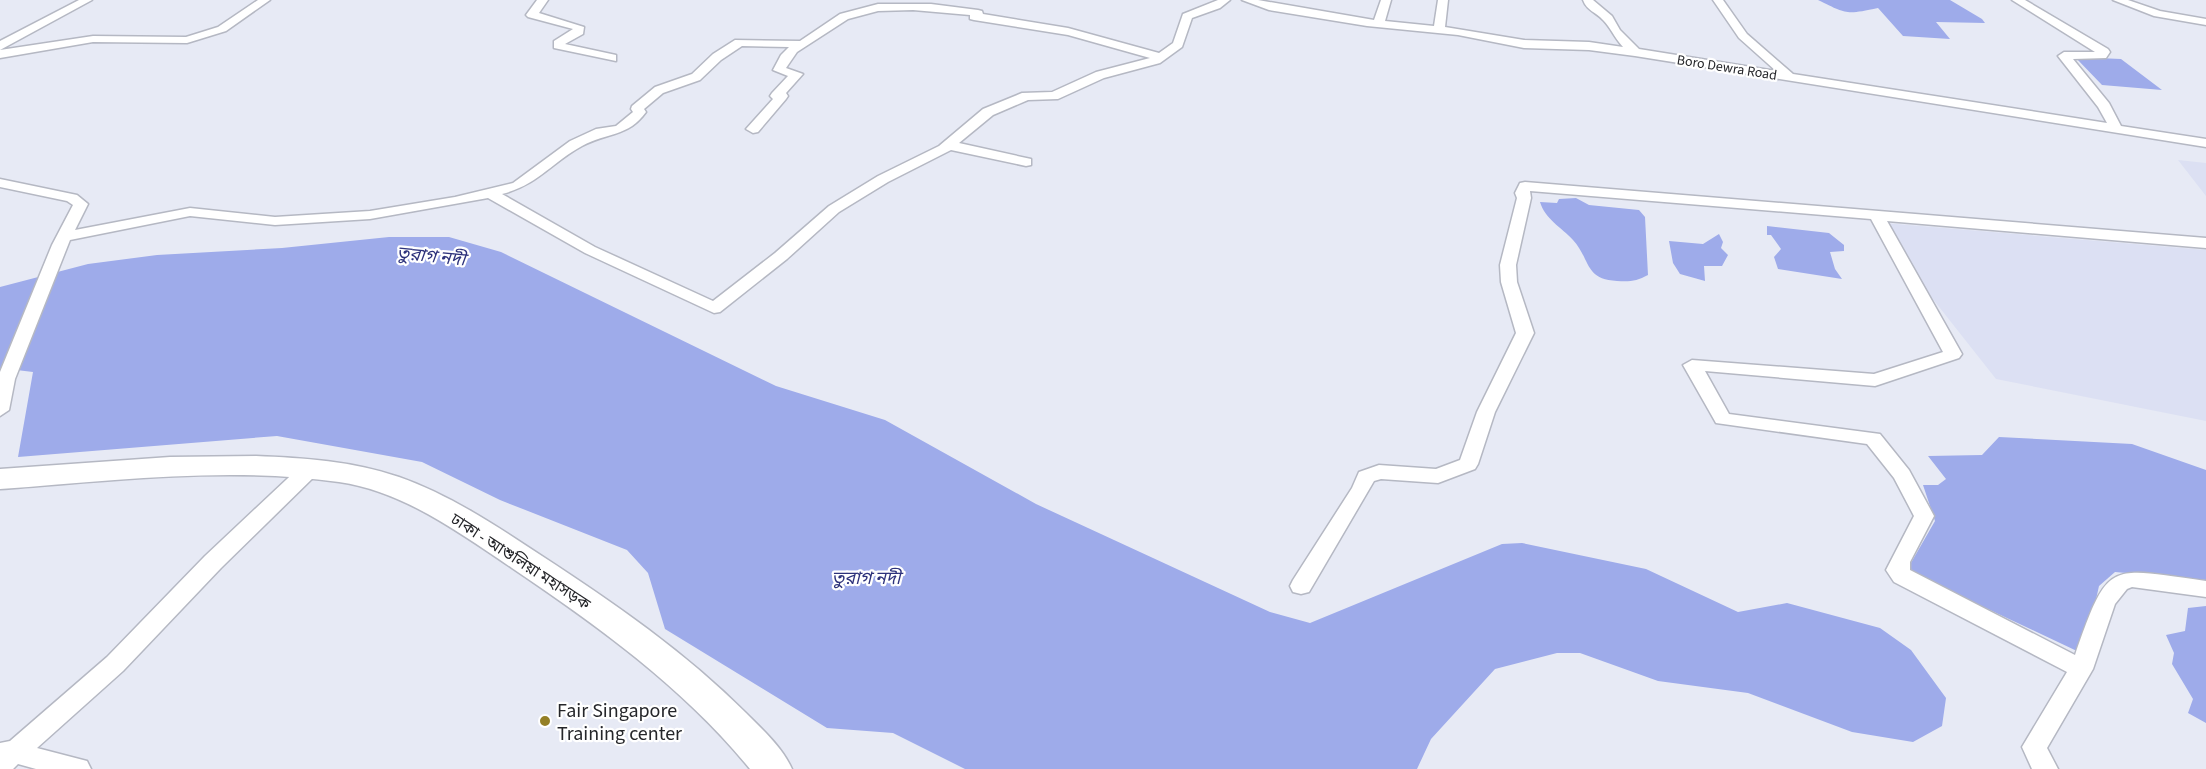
<svg xmlns="http://www.w3.org/2000/svg" width="2206" height="769" viewBox="0 0 2206 769" font-family="'Source Sans 3','Noto Sans Bengali',sans-serif">
	<rect width="100%" height="100%" fill="#e7eaf5"/>
	<path fill="#dce0f3" d="M2178 160 2206 163V196Z
		M1872 222 2206 250V421L1996 379Z"/>
	<path fill="#9eabea" d="M1818 0H1950L1982 19 1985 23 1936 22 1950 39 1903 36 1878 8C1845 15 1847 14 1818 0Z
		M2075 57 2121 59 2162 90 2102 85Z
		M1576 198 1589 205 1639 210 1645 217 1648 275C1637 281 1630 282 1617 281 1584 279 1591 260 1573 240 1561 227 1545 219 1540 202L1557 203 1559 199Z
		M1767 226 1829 233 1844 245V251L1830 252 1835 269 1842 279 1778 269 1774 257 1781 249 1771 235H1767Z
		M1719 234 1723 242 1721 248 1728 255 1722 266H1704L1705 281 1680 274 1673 263 1669 241 1703 244Z
		M389 237H449L501 252 776 386 885 420 1036 504 1270 612 1310 623 1502 544 1522 543 1646 569 1738 612 1787 603 1880 628 1911 650 1946 698 1942 726 1913 742 1852 732 1748 693 1658 681 1580 653H1557L1495 669 1431 739 1417 769H965L893 733 827 728 665 629 648 573 627 550 500 500 422 462 277 436 18 457 33 372 0 368V287L88 264 157 255 282 248Z
		M1999 437 2132 444 2206 470V580L2115 572 2099 586 2089 631 2079 652 1941 587 1908 568 1935 521 1923 485H1938L1946 479 1928 456 1982 455Z
		M2206 606V723L2188 713 2193 699 2172 664 2174 653 2166 635 2185 631 2188 608Z"/>
	<g fill="none" stroke-linecap="round" stroke-linejoin="round">
		<defs>
			<path id="minor" d="M79 0H92L0 50V41Z
				M258 0H270L226 31 187 43 93 42 0 58V50L93 36 186 37 218 27Z
				M537 0H548L539 13 584 27 583 34 565 44 616 55V61L554 48V41L573 29 528 17 526 15Z
				M1218 0H1230L1220 8 1192 18 1182 47 1160 63 1104 78 1058 99 1028 100 993 115 959 143 1031 159V165L1026 166 951 150 888 182 839 212 787 259 720 312 714 313 585 253 488 198 370 219 275 225 190 216 70 240 15 379 9 410 0 416V372L52 245 73 205 67 201 0 187V179L77 195 88 204 75 230 190 208 275 217 370 211 455 197 513 183 570 141 596 129 616 126 633 112 631 109 632 106 655 87 692 74 713 54 735 40 800 41 840 14 878 4H931L978 10 982 11 983 14 1068 28 1159 53 1173 43 1183 14ZM913 10 970 15V19L974 20 1068 35 1150 58 1096 72 1052 92 1022 93 983 109 939 146 878 176 829 206 775 253 713 301 595 247 502 194C538 185 552 162 582 146 608 132 628 137 646 112L644 109 663 93 700 80 721 60 742 46 789 47 781 55 773 70 788 76 772 93 770 96 773 99 746 129 753 133 758 132 786 99 788 96 786 93 803 74 786 68 797 52 848 19 878 11Z
				M1242 0H1258L1374 20 1381 0H1391L1385 21 1434 26 1438 0H1448L1445 27 1524 40 1589 42 1623 47C1614 37 1611 28 1603 20 1596 12 1587 11 1583 0H1593L1612 16 1620 30 1639 49 1776 71 1739 38 1713 0H1723L1747 34 1793 74 2107 123 2098 107 2058 56 2064 52H2095L2012 0H2025L2108 49 2110 52 2106 58 2073 59 2109 103 2121 126 2206 139V147L1635 56 1589 50 1524 48 1458 35 1367 26 1269 10Z
				M2113 0H2128L2160 11 2206 19V25L2154 16Z
				M1525 182 2206 238V248L1887 221 1962 354 1959 358 1875 386 1705 371 1729 414 1880 434 1909 470 1934 516 1910 562V570L2075 655C2109 558 2108 568 2206 581V597L2132 587 2127 589 2115 604 2093 669 2047 748 2058 769H2032L2022 747 2067 672 1894 582 1886 570 1914 516 1894 478 1867 444 1716 423 1683 365 1692 360 1874 374 1943 352 1871 219 1530 191 1531 198 1516 265 1517 282 1534 333 1495 412 1478 464 1475 469 1438 483 1381 479 1374 481 1309 592 1301 594 1293 592 1290 586 1293 580 1352 488 1359 472 1379 465 1436 469 1460 460 1477 412 1516 333 1501 282 1500 265 1517 198 1515 193 1520 183Z
				M310 462 317 464 320 469 317 474 221 568 123 671 37 748 87 761 91 769H36L18 764 13 769H0V743L10 741 107 657 205 556 303 464Z"/>
			<path id="highway" d="M256 456C305 458 352 461 399 477 450 495 497 526 542 556 614 603 685 652 746 713 763 730 782 747 792 769H750C684 688 598 626 512 568 460 533 403 491 339 482 227 466 112 481 0 489V469L170 457Z"/>
		</defs>
		<use href="#minor" stroke="#b5b8c3" stroke-width="3"/>
		<use href="#highway" stroke="#b5b8c3" stroke-width="3"/>
		<use href="#minor" fill="#fff" fill-rule="evenodd"/>
		<use href="#highway" fill="#fff" fill-rule="evenodd"/>
	</g>
	<circle fill="#947f26" stroke="#fff" stroke-width="2" cx="545" cy="721" r="6"/>
	<g text-anchor="middle" stroke-width="4.5" stroke-linejoin="round" paint-order="stroke">
		<g font-size="14" fill="#25262a" stroke="#fff">
			<text transform="translate(1727 67) rotate(9)" y="5">Boro Dewra Road</text>
		</g>
		<g font-size="16" fill="#25262a" stroke="#fff">
			<text transform="translate(521 561) rotate(33)" y="6">ঢাকা - আশুলিয়া মহাসড়ক</text>
		</g>
		<g font-size="18" font-style="italic" fill="#2d327b" stroke="#fff">
			<text transform="translate(431 256) rotate(6)" y="6">তুরাগ নদী</text>
			<text x="866" y="584">তুরাগ নদী</text>
		</g>
		<g font-size="20" fill="#25262a" stroke="#fff" text-anchor="start">
			<text x="557" y="717">Fair Singapore<tspan x="557" dy="23">Training center</tspan></text>
		</g>
	</g>
</svg>
